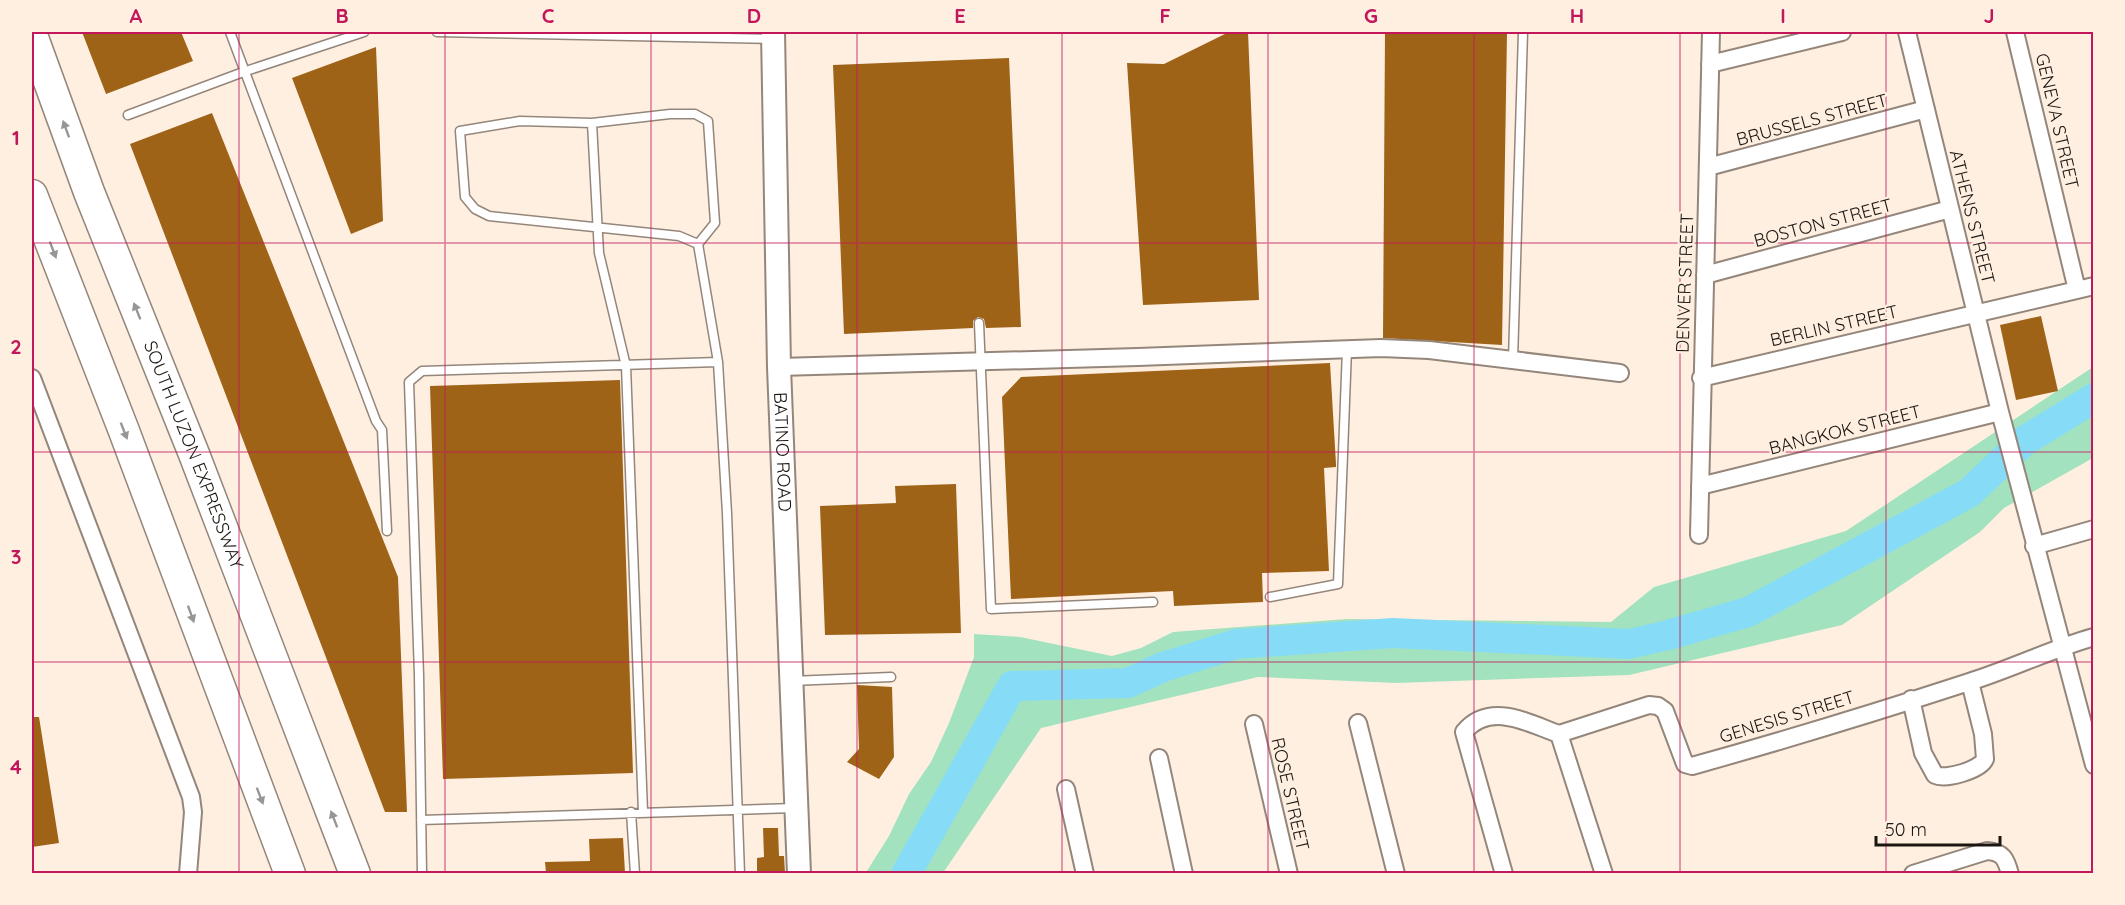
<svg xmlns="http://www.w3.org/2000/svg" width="2125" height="905" viewBox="0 0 2125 905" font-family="Quicksand,sans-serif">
	<rect width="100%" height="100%" fill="#feefe1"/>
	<path fill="#a3e2bf" d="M2093 367V458L2004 508 1980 532 1842 625 1629 675 1396 683 1258 677 1041 728 943 873 865 874 889 836 909 794 931 762 949 723 974 657V634L1020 637 1112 656 1141 648 1173 632 1347 619 1611 622 1654 587 1846 531Z"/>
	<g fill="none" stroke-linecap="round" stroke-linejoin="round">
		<path stroke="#86dcf7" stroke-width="30" d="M906 874 1012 686 1128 683 1163 667 1236 644 1393 633 1629 644 1668 635 1748 612 1969 493 2024 441 2094 398"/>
	</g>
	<path fill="#9f6318" d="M82 32H181L193 61 106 94Z
		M1229 32H1248L1259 300 1143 305 1127 63 1164 64Z
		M1385 32H1507L1502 345 1383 338Z
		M376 47 383 221 351 234 292 78Z
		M1009 58 1021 327 986 328 984 319 978 317 973 321V328L844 334 833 65Z
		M212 113 398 577 407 812H385L130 144Z
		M2041 316 2058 391 2016 400 2000 325Z
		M1330 363 1336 464V467L1324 468 1329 571 1262 573 1263 602 1174 606 1173 591 1011 599 1002 397 1021 377Z
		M620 380 633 773 443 779 430 386Z
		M956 484 961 633 825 635 820 506 896 503 895 486Z
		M857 685 892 687 894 757 879 779 847 762 859 749Z
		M32 717H39L59 843 32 847Z
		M763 828H778L779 856H784L785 873H757V858L764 857Z
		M623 838 625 873H546L545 862 590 861 589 839Z"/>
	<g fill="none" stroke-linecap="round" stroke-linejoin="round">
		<defs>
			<path id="service" d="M230 32 376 421 382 430 387 531
				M437 32 772 39
				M128 115 246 71 364 32
				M592 123 599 253 626 366 643 812
				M698 244 679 236 489 216 475 209 465 197 460 131 520 121 592 123 670 114H695L708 121 715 223 698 244 718 362 727 513 740 874
				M979 323 991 609 1153 602
				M1513 360 1523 32
				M1270 597 1338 584 1347 349
				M791 681 891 677
				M631 812 635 874
				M421 820 795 808
				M422 874 419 675 409 382 422 371 718 362"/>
			<path id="minor" d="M1907 32 2000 412 2094 765
				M2015 32 2077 290
				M1710 64 1842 32
				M1708 167 1926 109
				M1705 275 1950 209
				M779 367 1138 357 1381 348 1429 350 1620 373
				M32 378 191 797 193 812 188 874
				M1701 378 2094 286
				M1700 486 2000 412
				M1699 535 1711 32
				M2034 546 2094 529
				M1911 699 1923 753 1935 775C1946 780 1980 770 1985 759L1983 734 1970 682
				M1358 723 1396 874
				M1254 724 1289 874
				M1559 734 1649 705 1658 706 1665 711 1685 764 1692 766C1785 740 1877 712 1969 682 2011 669 2051 649 2094 637
				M1559 734 1604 874
				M1159 758 1184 874
				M1066 789 1085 874
				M1504 874 1464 732C1490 701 1528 723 1559 734
				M1913 874 1987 851C2003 852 2006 859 2010 874"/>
			<g id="secondary">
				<path id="s1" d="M773 32 779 367 799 874"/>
			</g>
			<g id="motorway">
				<path id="s2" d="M32 35 89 192 194 454 355 874"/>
				<path d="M32 195 124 431 290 874"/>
			</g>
		</defs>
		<use href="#service" stroke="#94867a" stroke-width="11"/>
		<use href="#minor" stroke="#94867a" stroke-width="20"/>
		<use href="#secondary" stroke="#94867a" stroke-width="26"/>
		<use href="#motorway" stroke="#94867a" stroke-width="33"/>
		<use href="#service" stroke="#fff" stroke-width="8"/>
		<use href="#minor" stroke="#fff" stroke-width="16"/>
		<use href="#secondary" stroke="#fff" stroke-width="22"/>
		<use href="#motorway" stroke="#fff" stroke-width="30"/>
	</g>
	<defs><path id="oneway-solid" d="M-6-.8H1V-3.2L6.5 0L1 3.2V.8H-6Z" transform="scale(1.5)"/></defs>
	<g fill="#989694">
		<use href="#oneway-solid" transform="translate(66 129) rotate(-110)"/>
		<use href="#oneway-solid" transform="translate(53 250) rotate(69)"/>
		<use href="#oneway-solid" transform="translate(137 311) rotate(-112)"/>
		<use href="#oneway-solid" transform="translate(124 431) rotate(69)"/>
		<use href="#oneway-solid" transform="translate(191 614) rotate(70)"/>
		<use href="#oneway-solid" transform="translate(260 796) rotate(69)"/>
		<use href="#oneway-solid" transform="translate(334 819) rotate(-111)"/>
	</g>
	<path fill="none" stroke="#c2185b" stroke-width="1.5" stroke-opacity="0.55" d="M239 32V874M445 32V874M651 32V874M857 32V874M1062 32V874M1268 32V874M1474 32V874M1680 32V874M1886 32V874M32 243H2094M32 452H2094M32 662H2094"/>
	<g text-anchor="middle" stroke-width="4.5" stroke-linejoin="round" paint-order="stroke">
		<g font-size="18" fill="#1b1611" stroke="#feefe1">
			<text transform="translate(1812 120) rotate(-15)" y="6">BRUSSELS STREET</text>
			<text transform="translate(2057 121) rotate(77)" y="6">GENEVA STREET</text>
			<text transform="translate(1972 217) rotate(76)" y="6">ATHENS STREET</text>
			<text transform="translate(1823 223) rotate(-15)" y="6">BOSTON STREET</text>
			<text transform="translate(1685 283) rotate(-88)" y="6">DENVER STREET</text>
			<text transform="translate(1834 326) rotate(-13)" y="6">BERLIN STREET</text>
			<text transform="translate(1845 430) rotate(-14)" y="6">BANGKOK STREET</text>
			<text dy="6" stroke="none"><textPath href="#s1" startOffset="420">BATINO ROAD</textPath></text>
			<text dy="6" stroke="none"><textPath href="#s2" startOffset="450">SOUTH LUZON EXPRESSWAY</textPath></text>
			<text transform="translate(1787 717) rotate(-17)" y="6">GENESIS STREET</text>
			<text transform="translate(1290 794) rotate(77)" y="6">ROSE STREET</text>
		</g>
	</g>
	<rect width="2125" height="905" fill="none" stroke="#feefe1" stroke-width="66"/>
	<path d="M1876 836v9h124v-9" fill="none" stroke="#1b1611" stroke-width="3"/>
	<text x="1885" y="836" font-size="18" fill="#1b1611" stroke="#feefe1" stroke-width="4.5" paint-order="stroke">50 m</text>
	<rect x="33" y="33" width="2059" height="839" fill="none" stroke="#c2185b" stroke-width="2"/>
	<g font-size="20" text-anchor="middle" font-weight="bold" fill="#c2185b">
		<text x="136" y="23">A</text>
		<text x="342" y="23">B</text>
		<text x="548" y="23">C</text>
		<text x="754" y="23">D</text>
		<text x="960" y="23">E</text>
		<text x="1165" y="23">F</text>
		<text x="1371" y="23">G</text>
		<text x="1577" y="23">H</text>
		<text x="1783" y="23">I</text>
		<text x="1989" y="23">J</text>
		<text x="16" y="145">1</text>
		<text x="16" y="354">2</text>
		<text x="16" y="564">3</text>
		<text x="16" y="774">4</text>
	</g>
</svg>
